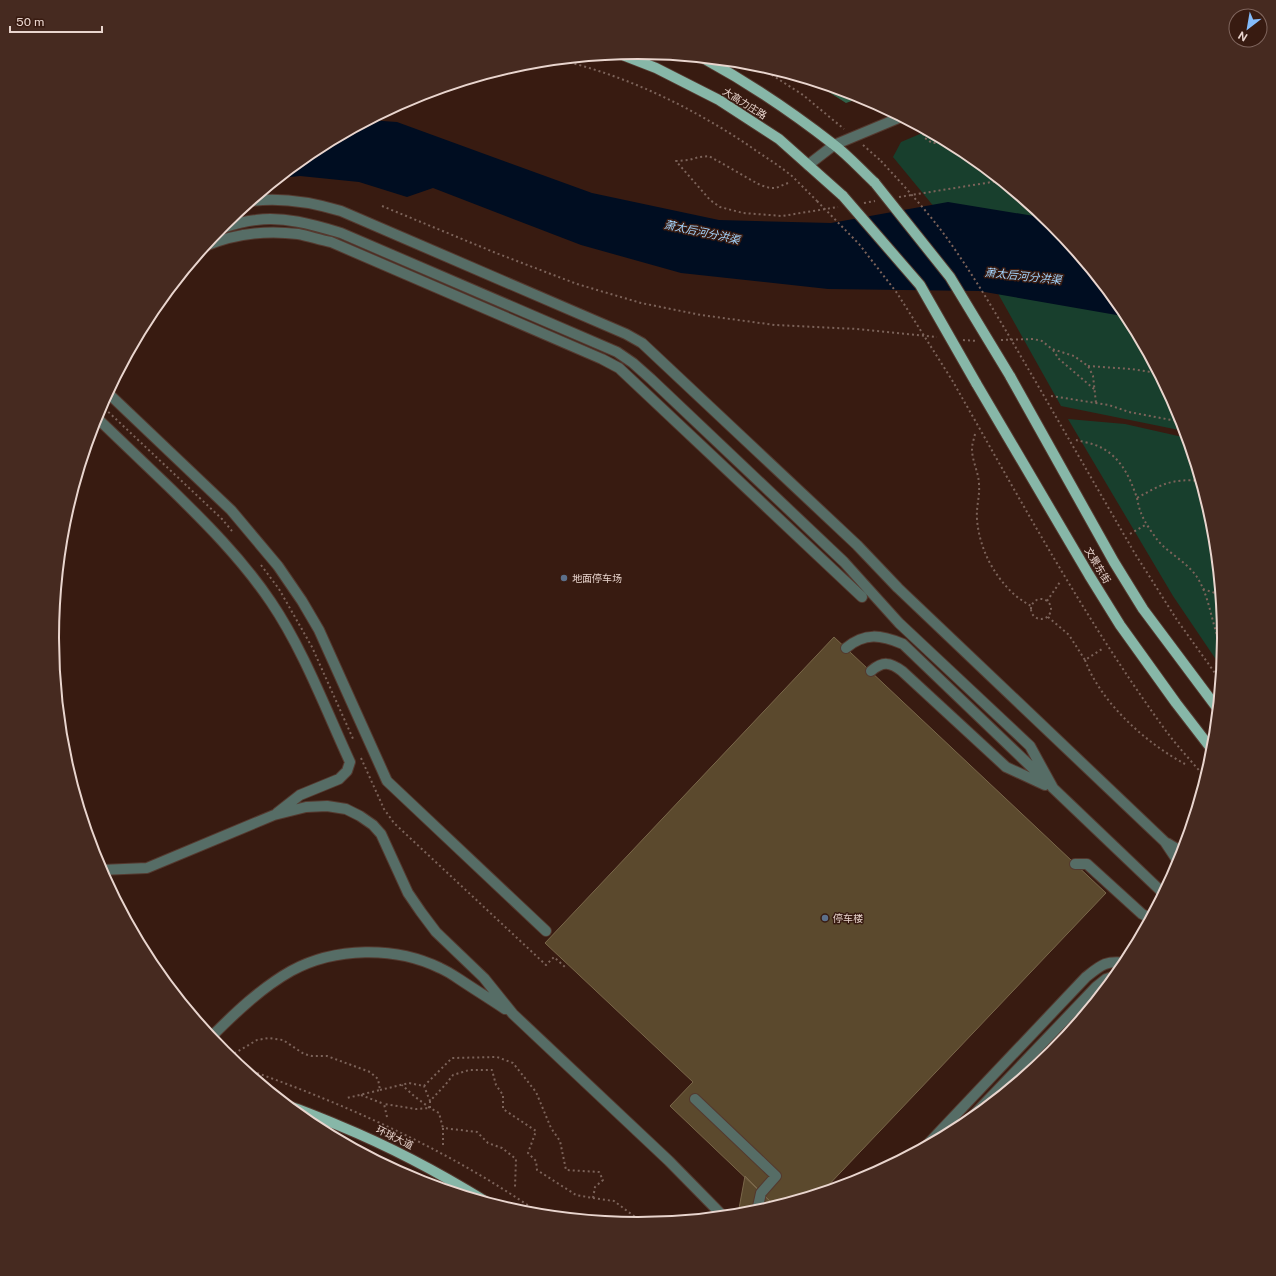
<svg xmlns="http://www.w3.org/2000/svg" width="1276" height="1276" viewBox="0 0 1276 1276" font-family="'Public Sans','Noto Sans SC',sans-serif">
	<rect width="100%" height="100%" fill="#381b11"/>
	<path fill="#183f2d" d="M927 131 964 151 1053 224 1125 313 1179 414 1184 431 1061 406 982 265 893 157 901 142Z
		M1068 419 1125 424 1187 438 1213 524 1224 638 1221 667 1173 596Z"/>
	<path fill="#316149" d="M813 82 862 97H863L846 103Z"/>
	<path fill="#000d21" d="M369 120 397 122 592 193 719 220 831 223 948 202 1046 218 1053 224 1128 317 979 291 828 289 681 273 581 245 433 188 407 197 359 182 300 176 280 178 313 151Z"/>
	<path fill="#5b492d" stroke="#7a674a" d="M834 637 1106 893 822 1192 775 1206 670 1106 693 1082 545 943Z
		M745 1176 775 1206 752 1213 738 1214Z"/>
	<g fill="none" stroke-linecap="round" stroke-linejoin="round">
		<defs>
			<path id="minor" d="M808 165 834 145 901 117
				M252 201C282 197 311 202 341 211L626 334 642 343 857 545 898 588 1165 842 1179 863
				M219 229C231 225 243 221 256 220 285 216 314 225 341 233L617 352 633 363 651 379 844 562 899 623 1030 746 1053 788 1163 893
				M205 246C234 234 267 230 298 234 309 236 320 240 331 242L602 359 619 368 862 597
				M108 393 231 510 278 566 302 601 319 630 387 781 546 931
				M96 417C120 440 144 463 168 486 205 522 242 559 271 602 303 649 326 710 350 762L347 771 339 779 300 795 277 813
				M846 648C865 632 881 635 903 644L1046 781
				M871 671C883 661 890 662 902 671L1006 767 1045 785
				M1167 843 1182 852
				M1075 864H1087L1142 914 1150 918
				M101 870 147 868 274 815 306 807 327 806 346 809 360 816 373 825 381 834 408 893 421 912 436 932 484 978 513 1014 669 1161 723 1216
				M211 1037C235 1013 261 988 291 971 335 947 395 946 440 968 447 971 453 975 459 979 474 989 490 999 505 1009
				M695 1099 776 1176 761 1193 757 1211
				M968 1121 1096 987 1106 979 1115 976
				M926 1146 1086 977C1101 965 1106 960 1126 963"/>
			<path id="major" d="M620 54 656 68 719 100 779 139 843 196
				M703 58C749 83 792 112 833 144 848 155 861 170 875 183
				M1010 376 1114 562 1143 609 1217 708
				M976 383 1089 575 1120 625 1176 703 1213 751
				M289 1106C306 1112 323 1119 340 1126 391 1147 438 1172 485 1201"/>
		</defs>
		<use href="#minor" stroke="#54392f" stroke-width="12"/>
		<use href="#major" stroke="#54392f" stroke-width="12"/>
		<path stroke="#7c635a" stroke-width="2" stroke-dasharray="2 3" stroke-linecap="butt" d="M560 60C627 76 691 107 748 145 763 156 779 165 793 177 801 185 809 193 817 201
			M755 64 803 95 844 129
			M921 129 925 138 932 143 947 142
			M863 145 881 161
			M788 183 776 188H770L760 185 709 156 699 157 689 160 676 161 710 200 720 207 743 213 782 216 838 207
			M899 197 992 182 999 180
			M864 203 875 201
			M382 206 496 253 577 284 641 303 701 315 775 325 857 329 937 337
			M963 340 977 341
			M1001 340 1033 339 1042 341 1052 349 1074 356 1088 366 1093 376 1096 403
			M1053 350 1059 359 1094 389
			M1088 366 1131 369 1157 373
			M1033 377 1134 552 1177 620 1220 680
			M952 380C1020 499 1085 620 1166 731 1178 747 1192 762 1205 777
			M1051 396 1109 405 1129 412 1182 422
			M101 405 222 519 232 531
			M975 434C974 439 972 444 972 449 972 461 979 473 979 485 980 496 976 507 977 519 979 548 994 577 1016 596 1021 600 1026 603 1031 606
			M1076 440C1084 442 1095 444 1102 448 1122 459 1130 478 1137 498 1160 485 1172 478 1200 481
			M1137 498C1138 503 1139 508 1141 513 1143 520 1157 541 1163 546 1174 556 1189 565 1197 577 1211 599 1211 626 1223 649
			M1130 534 1147 524
			M261 565 279 589 312 647 354 741
			M1203 589 1215 593 1220 596
			M1031 609a10 10 0 1 1 20 0a10 10 0 1 1-20 0Z
			M1047 601 1060 582
			M1048 617 1069 635 1085 660 1102 649
			M1085 660C1101 703 1146 743 1185 764
			M1216 664 1222 661
			M361 758 384 809 394 823 546 965 554 957 565 967
			M230 1056 257 1040 269 1038 283 1040 304 1054 312 1056H327L370 1072 378 1079 380 1090 347 1098
			M243 1068C348 1105 451 1151 542 1215
			M380 1090 409 1083 424 1086 452 1058 497 1057 513 1063 536 1092 551 1128 560 1141 566 1170 599 1172 603 1180 595 1187 593 1198 576 1195 537 1170 536 1161 528 1153 536 1131 503 1109V1095L496 1085 492 1070H469L453 1075 446 1084 430 1101 424 1086
			M361 1095 384 1104
			M430 1101V1108L439 1113 443 1128
			M387 1117 384 1104 416 1109 430 1108 414 1096 402 1085
			M443 1145V1128L477 1132 488 1143 502 1148 516 1159 515 1187
			M593 1198 614 1201 643 1223"/>
		<use href="#minor" stroke="#566d66" stroke-width="10"/>
		<use href="#major" stroke="#87b7a8" stroke-width="10"/>
		<defs>
			<path id="major-bridge" d="M875 183 950 277 1010 376
				M843 196 920 285 976 383"/>
		</defs>
		<use href="#major-bridge" stroke="#54392f" stroke-width="12" stroke-linecap="butt"/>
		<path stroke="#7c635a" stroke-width="2" stroke-dasharray="2 3" stroke-linecap="butt" d="M881 161C905 187 929 213 949 241 980 285 1006 331 1033 377
			M817 201 859 244 897 293 952 380"/>
		<use href="#major-bridge" stroke="#87b7a8" stroke-width="10"/>
	</g>
	<g fill="#5c6f8a" stroke="#381b11" stroke-width="1.5">
		<circle cx="564" cy="578" r="4"/>
		<circle cx="825" cy="918" r="4"/>
	</g>
	<g text-anchor="middle" stroke-width="3" stroke-linejoin="round" paint-order="stroke">
		<g font-size="10" fill="#e9d5ce" stroke="#381b11">
			<text transform="translate(745 103) rotate(32)" y="4">大高力庄路</text>
			<text transform="translate(1098 565) rotate(59)" y="4">文景东街</text>
			<text transform="translate(395 1137) rotate(26)" y="4">环球大道</text>
		</g>
		<g font-size="10" fill="#e9d5ce" stroke="#381b11" text-anchor="start">
			<text x="572" y="582">地面停车场</text>
			<text x="833" y="922">停车楼</text>
		</g>
		<g font-size="11" font-style="italic" fill="#a4d4fd" stroke="#381b11">
			<text transform="translate(702 232) rotate(12)" y="4">萧太后河分洪渠</text>
			<text transform="translate(1023 276) rotate(6)" y="4">萧太后河分洪渠</text>
		</g>
	</g>
	<path d="M0 0H1276V1276H0ZM59 638a579 579 0 1 1 1158 0a579 579 0 1 1-1158 0Z" fill="#462a20" fill-rule="evenodd"/>
	<path fill="none" stroke="#e9d5ce" stroke-width="2" d="M59 638a579 579 0 1 1 1158 0a579 579 0 1 1-1158 0Z"/>
	<g transform="translate(1248 28) rotate(211)"><circle r="19" fill="#381b11" stroke="#7f655d"/>
	<path d="M0-3L7 15L0 10L-7 15Z" fill="#84bcfb"/>
	<text y="-6" font-size="11" font-weight="bold" text-anchor="middle" fill="#e9d5ce">N</text>
	</g>
	<path d="M10 26v6h92v-6" fill="none" stroke="#e9d5ce" stroke-width="2"/>
	<text x="16" y="26" font-size="12" fill="#e9d5ce" stroke="#381b11" stroke-width="3" paint-order="stroke">50 m</text>
</svg>
